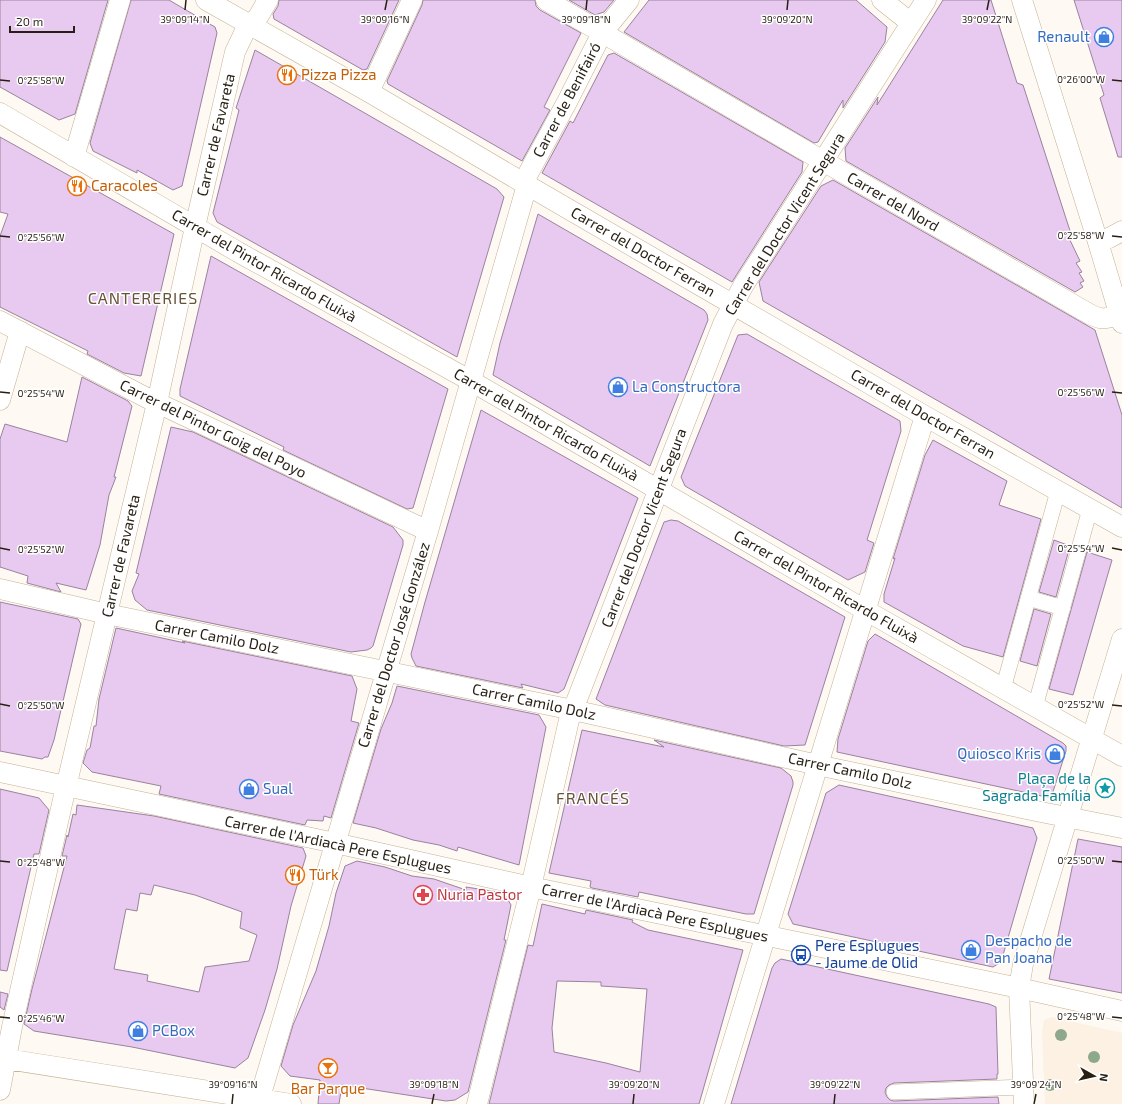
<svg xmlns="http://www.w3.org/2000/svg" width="1122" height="1104" viewBox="0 0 1122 1104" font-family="'Exo 2',sans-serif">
	<rect width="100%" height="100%" fill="#fef9f3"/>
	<path fill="#fcf1e2" d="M1052 1017 1122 1033V1104H1045L1042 1031 1044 1020Z"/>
	<path fill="#e8c9ef" stroke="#99839e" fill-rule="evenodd" d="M0 0H108L75 114 59 120 0 87Z
		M131 0H169L215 27 217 33 182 186 173 190 137 170V173L93 151 90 143Z
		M279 0H399L367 69 363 70 274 19 273 14 278 6Z
		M423 0H535L536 6 540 10 581 33 544 107 550 110 522 161 388 84 387 81 422 5Z
		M569 0H614L604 12 595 15Z
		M649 0H856L887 27 885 42 843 108V100L818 142 814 143 624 32Z
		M943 0H991L1017 83 1023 85 1072 237 1069 238 1080 261 1076 263 1082 272 1079 273 1084 281 1080 283 1083 287 1075 292 846 161 845 148 878 97 877 105Z
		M1074 0H1122V157H1118L1100 98 1104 95Z
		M255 50 497 189 504 197 457 357 217 222 213 213 239 110 236 108Z
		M614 53 803 162 802 172 732 282 542 173 570 121 573 123 608 55Z
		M0 137 174 234 141 376 124 373 87 354 88 351 0 307V236L8 214 0 212Z
		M833 180 1095 330 1122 415V508L996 434 763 301 759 282 821 186Z
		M538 214 704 310 707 314 708 320 650 466 493 375 500 343Z
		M211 256 448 389 413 508 407 509 283 450 284 447 180 396V389Z
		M747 334 900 421 901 431 867 540 874 543 865 572 848 580 685 486 681 477 738 335Z
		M82 377 128 401 132 406 114 477H116L109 495 100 545 86 590 56 583 61 592 27 583 28 576 0 567V439L5 424 67 442Z
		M481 410 638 498 564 689 558 693 521 684 523 688 416 666 412 658 411 654 425 602Z
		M171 427 193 432 393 527 403 540V545L373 646 371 648 367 650 351 652 147 610 135 600 132 591 139 574 136 573Z
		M933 440 1007 481 999 505 1041 519 1003 657 963 646 884 602V594L895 558 893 559 925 455Z
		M671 520 678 521 845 617 805 745 784 746 605 705 596 699 664 522Z
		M1054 540 1070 546 1056 597 1039 592Z
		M1087 552 1112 560 1073 695 1049 689Z
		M0 602 78 619 81 624 54 740 48 757H45L42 759 0 751Z
		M1034 609 1051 614 1037 666 1020 661Z
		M116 628 185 643 182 641 352 676 357 689 351 721 359 723 331 818 324 816 323 821 307 820 305 825 159 794 161 786 92 772 83 763 87 750 90 748 94 726H96L99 699Z
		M875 634 1063 743 1066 746V751L1051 798 837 752 838 739 868 641Z
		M397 686 539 715 546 727 519 865 458 847 457 851 439 845 413 840 376 828 353 823 381 729 392 703Z
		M582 730 664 747 654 740 781 768 791 776 793 782V785L754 914H746L639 892 638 897 592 888 590 887 591 881 549 873Z
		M839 785 1033 828 1037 838 1001 962 993 967 793 924 788 914 826 793Z
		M0 789 39 798 49 810 39 854H34L7 971 0 970Z
		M77 805 154 816 303 848 306 856 291 906 277 969 265 1010 248 1058 235 1068 132 1047 34 1031 24 1024 32 989 67 856H62L67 835 68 837 73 814 76 815ZM154 885 195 895 242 912 240 928 257 935 249 961 205 967 199 992 147 981 148 975 114 969 126 909 137 911 140 893 151 895Z
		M1078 839 1122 847V993L1049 979Z
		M357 861 385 867 412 876 434 879 466 890V887L504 893 511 905 504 940H506L468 1092 455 1100 446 1101 342 1085 339 1104H318L320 1080 290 1076 281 1066 293 1025 316 971 329 926 336 893 345 866Z
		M542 904 585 914 586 910 633 920 632 922 648 930 743 950 699 1104H489L528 945 533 946ZM557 981 601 982V986L647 989 640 1072 606 1063 554 1052 552 1028Z
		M781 959 989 1004 996 1007 998 1074H997V1079L894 1083 889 1085 886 1088 885 1092 887 1097 890 1100 894 1101 998 1097 999 1104H731L772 968 775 963Z
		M0 992 8 994 4 1010 0 1007Z"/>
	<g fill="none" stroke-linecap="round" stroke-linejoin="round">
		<defs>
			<path id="pedestrian" d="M1028 598 1063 608
				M1003 689 1058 491
				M1035 707 1090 509
				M894 1092 1023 1087"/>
			<path id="minor" d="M206 0 369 92 527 185 925 416 1122 527
				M546 0 823 161 1086 312C1102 321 1103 319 1120 315
				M882 0 911 23
				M1022 0 1098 242 1122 323
				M369 92 412 0
				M0 113 238 252 471 381 865 610 1122 756
				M74 157 120 0
				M523 183 567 102 602 33 629 0
				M1098 242 1109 238 1122 231
				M0 321 145 397 428 531
				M0 400 20 331
				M0 589 107 614 573 710 836 769 1046 813 1122 828
				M0 772 335 843 531 887 1019 988 1122 1011
				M0 1058 291 1104
				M0 1090 12 1027 62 804 157 403 195 227 235 52 245 31 258 17 268 0
				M258 1104 428 531 527 185
				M477 1104 531 887 569 720 723 324 743 286 926 0
				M714 1104 925 416
				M1024 1104 1019 988 1023 964 1122 639"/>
		</defs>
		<use href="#pedestrian" stroke="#c6b193" stroke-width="16"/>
		<use href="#minor" stroke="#c6b193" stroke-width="21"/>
		<use href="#pedestrian" stroke="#fff" stroke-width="15"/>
		<use href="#minor" stroke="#fff" stroke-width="20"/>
	</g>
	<g fill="#8ea88c">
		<circle cx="1061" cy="1035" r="6"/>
		<circle cx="1094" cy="1057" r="6"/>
		<circle cx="1050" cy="1085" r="6"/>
	</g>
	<path fill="none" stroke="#271f14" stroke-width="1.5" d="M185 10 186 0M385 10 387 0M586 10 587 0M787 10 788 0M987 10 989 0M0 80 10 81M1112 80 1122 81M0 236 10 237M1112 236 1122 237M0 392 10 393M1112 392 1122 393M0 548 10 550M1112 548 1122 550M0 704 10 706M1112 705 1122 706M0 861 10 862M1112 861 1122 862M0 1017 10 1018M1112 1017 1122 1018M232 1104 233 1094M432 1104 434 1094M633 1104 634 1094M834 1104 835 1094M1034 1104 1036 1094"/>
	<defs>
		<symbol id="shop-ring" viewBox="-11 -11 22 22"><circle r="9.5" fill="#fff" stroke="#3f7fe0" stroke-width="1.5"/><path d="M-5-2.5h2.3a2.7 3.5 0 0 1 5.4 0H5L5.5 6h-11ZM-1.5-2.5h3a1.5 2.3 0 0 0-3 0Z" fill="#3f7fe0"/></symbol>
		<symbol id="restaurant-ring" viewBox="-11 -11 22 22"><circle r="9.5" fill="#fff" stroke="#e8710a" stroke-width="1.5"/><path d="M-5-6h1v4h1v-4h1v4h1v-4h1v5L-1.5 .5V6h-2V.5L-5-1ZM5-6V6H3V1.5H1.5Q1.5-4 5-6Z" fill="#e8710a"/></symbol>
		<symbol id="sight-ring" viewBox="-11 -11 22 22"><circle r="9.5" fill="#fff" stroke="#0f9aa8" stroke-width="1.5"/><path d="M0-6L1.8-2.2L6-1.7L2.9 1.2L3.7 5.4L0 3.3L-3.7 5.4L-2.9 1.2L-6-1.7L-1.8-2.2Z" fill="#0f9aa8"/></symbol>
		<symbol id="pharmacy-ring" viewBox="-11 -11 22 22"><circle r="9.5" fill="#fff" stroke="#e0444e" stroke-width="1.5"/><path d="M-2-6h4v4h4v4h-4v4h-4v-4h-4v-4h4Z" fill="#e0444e"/></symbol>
		<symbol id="bus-ring" viewBox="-11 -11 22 22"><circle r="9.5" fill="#fff" stroke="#1a4fb4" stroke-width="1.5"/><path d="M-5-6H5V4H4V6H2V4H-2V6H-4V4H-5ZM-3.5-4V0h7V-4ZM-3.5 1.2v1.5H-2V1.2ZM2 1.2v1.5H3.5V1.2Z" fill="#1a4fb4"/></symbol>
		<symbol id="bar-ring" viewBox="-11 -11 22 22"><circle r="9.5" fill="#fff" stroke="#e8710a" stroke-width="1.5"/><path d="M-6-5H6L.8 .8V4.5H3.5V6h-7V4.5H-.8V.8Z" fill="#e8710a"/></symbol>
	</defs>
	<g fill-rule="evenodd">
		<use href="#shop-ring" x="1093" y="26" width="22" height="22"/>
		<use href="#restaurant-ring" x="276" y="64" width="22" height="22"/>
		<use href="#restaurant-ring" x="66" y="175" width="22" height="22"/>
		<use href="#shop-ring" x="607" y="376" width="22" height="22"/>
		<use href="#shop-ring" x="1044" y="743" width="22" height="22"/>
		<use href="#sight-ring" x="1094" y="777" width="22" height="22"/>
		<use href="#shop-ring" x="238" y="778" width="22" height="22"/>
		<use href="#restaurant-ring" x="284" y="864" width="22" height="22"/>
		<use href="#pharmacy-ring" x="412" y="884" width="22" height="22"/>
		<use href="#shop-ring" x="960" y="939" width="22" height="22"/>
		<use href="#bus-ring" x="790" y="944" width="22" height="22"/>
		<use href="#shop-ring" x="127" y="1020" width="22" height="22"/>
		<use href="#bar-ring" x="317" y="1057" width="22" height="22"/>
	</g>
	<g text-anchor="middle" stroke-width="3" stroke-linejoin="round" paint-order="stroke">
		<g font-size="15" fill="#366cbe" stroke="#fff" text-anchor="start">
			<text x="1090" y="42" text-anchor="end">Renault</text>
			<text x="632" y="392">La Constructora</text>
			<text x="1041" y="759" text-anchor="end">Quiosco Kris</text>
			<text x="263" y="794">Sual</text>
			<text x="985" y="946">Despacho de<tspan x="985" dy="17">Pan Joana</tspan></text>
			<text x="152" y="1036">PCBox</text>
		</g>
		<g font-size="15" fill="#c56008" stroke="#fff" text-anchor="start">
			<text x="301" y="80">Pizza Pizza</text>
			<text x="91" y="191">Caracoles</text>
			<text x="309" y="880">Türk</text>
			<text x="328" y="1094" text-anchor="middle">Bar Parque</text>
		</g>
		<g font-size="15" fill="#271f14" stroke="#fff">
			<text transform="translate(567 100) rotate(-62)" y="5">Carrer de Benifairó</text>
			<text transform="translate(216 135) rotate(-77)" y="5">Carrer de Favareta</text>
			<text transform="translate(893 202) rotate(30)" y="5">Carrer del Nord</text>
			<text transform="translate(785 224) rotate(-58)" y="5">Carrer del Doctor Vicent Segura</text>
			<text transform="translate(643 252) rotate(30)" y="5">Carrer del Doctor Ferran</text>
			<text transform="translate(264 266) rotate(30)" y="5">Carrer del Pintor Ricardo Fluixà</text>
			<text transform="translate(923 414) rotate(30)" y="5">Carrer del Doctor Ferran</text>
			<text transform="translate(546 425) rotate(30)" y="5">Carrer del Pintor Ricardo Fluixà</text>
			<text transform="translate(213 429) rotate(26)" y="5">Carrer del Pintor Goig del Poyo</text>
			<text transform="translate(644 528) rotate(-69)" y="5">Carrer del Doctor Vicent Segura</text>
			<text transform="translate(121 556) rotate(-77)" y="5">Carrer de Favareta</text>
			<text transform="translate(826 587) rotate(30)" y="5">Carrer del Pintor Ricardo Fluixà</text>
			<text transform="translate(217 637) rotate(11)" y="5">Carrer Camilo Dolz</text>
			<text transform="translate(394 645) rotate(-73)" y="5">Carrer del Doctor José González</text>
			<text transform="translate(534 702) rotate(12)" y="5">Carrer Camilo Dolz</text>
			<text transform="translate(850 771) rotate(12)" y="5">Carrer Camilo Dolz</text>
			<text transform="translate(338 845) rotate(12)" y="5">Carrer de l'Ardiacà Pere Esplugues</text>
			<text transform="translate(655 913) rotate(12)" y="5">Carrer de l'Ardiacà Pere Esplugues</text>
		</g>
		<g font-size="15" fill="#0d838f" stroke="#fff" text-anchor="end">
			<text x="1091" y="784">Plaça de la<tspan x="1091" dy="17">Sagrada Família</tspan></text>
		</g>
		<g font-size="15" fill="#be3a42" stroke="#fff" text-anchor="start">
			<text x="437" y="900">Nuria Pastor</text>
		</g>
		<g font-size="15" fill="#164399" stroke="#fff" text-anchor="start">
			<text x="815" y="951">Pere Esplugues<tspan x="815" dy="17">- Jaume de Olid</tspan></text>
		</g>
		<g font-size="16" letter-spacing="1" fill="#665338" stroke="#fff">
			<text x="143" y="304">CANTERERIES</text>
			<text x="593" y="804">FRANCÉS</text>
		</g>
	</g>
	<g font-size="10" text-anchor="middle" fill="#271f14" stroke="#fff" stroke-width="3" stroke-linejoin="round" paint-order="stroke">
		<text x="185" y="23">39°09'14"N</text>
		<text x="385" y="23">39°09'16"N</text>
		<text x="586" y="23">39°09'18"N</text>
		<text x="787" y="23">39°09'20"N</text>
		<text x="987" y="23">39°09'22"N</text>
		<text x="1081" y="83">0°26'00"W</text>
		<text x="41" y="84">0°25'58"W</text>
		<text x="1081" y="239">0°25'58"W</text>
		<text x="41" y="241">0°25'56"W</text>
		<text x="1081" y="396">0°25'56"W</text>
		<text x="41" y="397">0°25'54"W</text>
		<text x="1081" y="552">0°25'54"W</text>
		<text x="41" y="553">0°25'52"W</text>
		<text x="1081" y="708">0°25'52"W</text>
		<text x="41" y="709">0°25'50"W</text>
		<text x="1081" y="864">0°25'50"W</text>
		<text x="41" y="866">0°25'48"W</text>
		<text x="1081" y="1020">0°25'48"W</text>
		<text x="41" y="1022">0°25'46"W</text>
		<text x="233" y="1088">39°09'16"N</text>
		<text x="434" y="1088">39°09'18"N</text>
		<text x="634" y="1088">39°09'20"N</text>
		<text x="835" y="1088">39°09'22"N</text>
		<text x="1036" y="1088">39°09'24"N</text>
	</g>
	<g transform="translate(1094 1076) rotate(98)" stroke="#ffffff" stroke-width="3" paint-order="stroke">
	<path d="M0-3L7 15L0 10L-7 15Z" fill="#271f14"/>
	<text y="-6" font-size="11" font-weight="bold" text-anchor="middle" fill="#271f14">N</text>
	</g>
	<path d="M10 26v6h64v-6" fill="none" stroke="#271f14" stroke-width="2"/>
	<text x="16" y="26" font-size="12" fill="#271f14" stroke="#ffffff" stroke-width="3" paint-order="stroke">20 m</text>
</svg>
